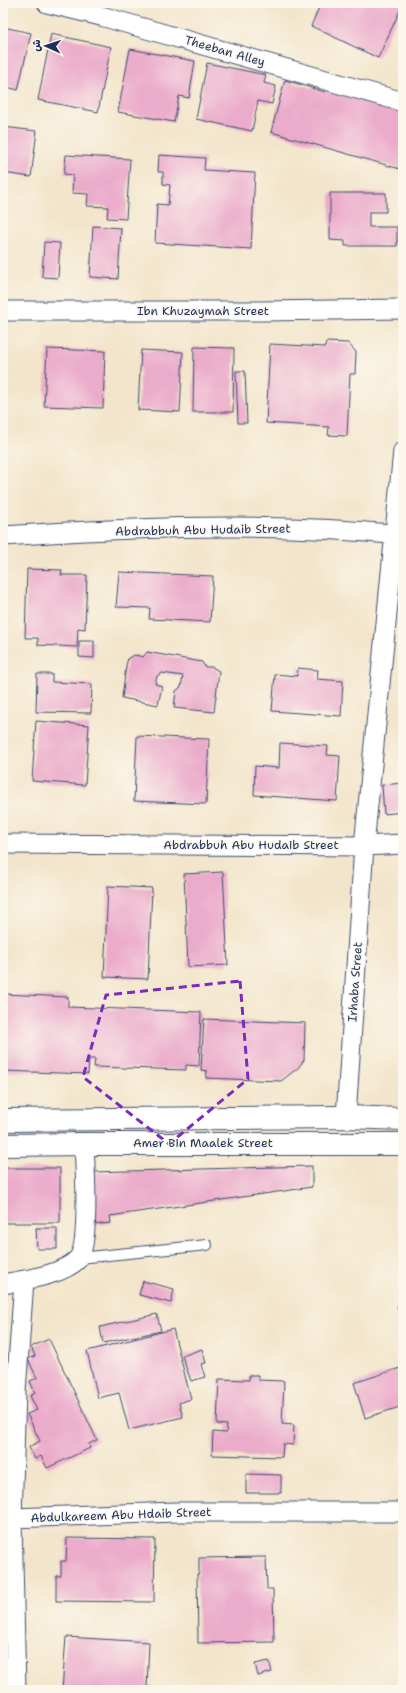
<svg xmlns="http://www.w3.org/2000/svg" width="406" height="1693" viewBox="0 0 406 1693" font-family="'Shantell Sans','Playpen Sans Arabic',sans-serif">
	<rect width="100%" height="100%" fill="#fbf7ec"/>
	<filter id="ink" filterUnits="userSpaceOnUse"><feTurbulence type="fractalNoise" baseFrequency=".025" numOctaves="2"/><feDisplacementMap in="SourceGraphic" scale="8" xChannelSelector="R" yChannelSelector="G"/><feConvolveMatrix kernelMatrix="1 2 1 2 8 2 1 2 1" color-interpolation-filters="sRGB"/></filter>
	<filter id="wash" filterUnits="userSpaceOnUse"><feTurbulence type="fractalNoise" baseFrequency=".012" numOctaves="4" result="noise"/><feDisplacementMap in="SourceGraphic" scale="16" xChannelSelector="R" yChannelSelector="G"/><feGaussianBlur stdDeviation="0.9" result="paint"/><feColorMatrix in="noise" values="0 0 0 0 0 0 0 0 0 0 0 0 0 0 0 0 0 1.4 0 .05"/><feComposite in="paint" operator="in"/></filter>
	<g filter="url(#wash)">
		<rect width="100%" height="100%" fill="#f3e5cb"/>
		<g id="blocks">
			<path fill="#ebabca" d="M321 3H403V4L378 58 311 26Z
				M3 27 31 33 18 90 3 86Z
				M51 34 111 47 98 112 38 100Z
				M130 49 195 61 189 98 179 96 174 122 118 112Z
				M207 63 266 75 264 83 276 86 272 104 258 101 252 131 196 119Z
				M285 80 325 92 327 86 403 107V160L400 169 271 132Z
				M3 127 37 131 31 177 3 173Z
				M66 155 130 159 126 219 107 218 108 207 87 206 88 194 72 193 73 175 64 174Z
				M159 155 205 158 204 170 255 173 251 249 155 243 157 204 168 205 170 185 163 184V172H158Z
				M330 193H386V212H369V227H397V246H345V241L330 240Z
				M93 226 121 228 118 279 90 277Z
				M44 242 60 243 58 278 42 277Z
				M326 342 348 343 356 352 355 374H350L347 436 328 435 329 427 266 423 270 344 325 347Z
				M194 347 234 348 233 412H193Z
				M47 349 105 351 103 408 44 406Z
				M141 350 183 352 180 412 138 410Z
				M236 371H245L247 423H238Z
				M27 569 62 570 61 575H87L85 629 78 628 77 647 38 645V638H25Z
				M119 572 213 576 210 622 149 619 150 608 116 607Z
				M79 641H94V658L79 657Z
				M147 652 202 662 205 667H212L219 671 214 712 174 708 176 691 181 687 183 676 162 673 157 676 155 684 162 686 158 705 122 698 126 666 128 658 135 655 143 657Z
				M298 668 318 670 317 679 343 681 341 716 272 711 275 674 297 676Z
				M37 674H52V682L92 684 91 713 36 712Z
				M36 721 89 725 85 785 32 781Z
				M137 736 209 739 206 804 134 801Z
				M280 743 328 746 327 755 340 756 337 801 254 795 255 766 279 768Z
				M403 783V812L384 814 382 785Z
				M223 872 228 965 188 967 184 874Z
				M108 886 152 888 148 979 104 977Z
				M3 994 68 997V1007L201 1012 199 1066 186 1065V1070L94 1067 95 1059H89L88 1074 3 1071Z
				M204 1019 305 1023 304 1060 298 1068 281 1081 206 1078 207 1071 201 1070Z
				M312 1166V1187L110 1216 111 1223 92 1225 91 1172Z
				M3 1168H60V1223H3Z
				M36 1228H57V1249H37Z
				M143 1281 174 1289 171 1303 139 1295Z
				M403 1304V1321L401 1322 397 1306Z
				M157 1314 161 1331 103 1343 100 1327Z
				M173 1329 191 1399 179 1403 183 1417 129 1430 119 1393 98 1398 87 1351Z
				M49 1339 97 1440 89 1444 90 1448 47 1468 41 1456 35 1459 29 1447 40 1441 27 1414 37 1410 30 1396 35 1393 30 1381 37 1378 28 1359 35 1356 31 1347Z
				M202 1349 206 1363 201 1364 205 1377 191 1381 182 1356Z
				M403 1367V1406L365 1418 354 1383Z
				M249 1375H258V1380L284 1381 282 1424 294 1425 293 1445 283 1444 282 1457 212 1455 213 1432 226 1433 227 1425 217 1424 219 1379 249 1380Z
				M246 1474 281 1475V1493H246Z
				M67 1538 155 1539 154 1602 56 1601V1576H61V1561H66Z
				M266 1557 267 1589H273L274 1642 198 1643 197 1574H199V1558Z
				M66 1637 149 1642 147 1687H152V1690H62Z
				M269 1661 272 1672 258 1676 255 1664Z"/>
		</g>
	</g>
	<g filter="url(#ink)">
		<use href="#blocks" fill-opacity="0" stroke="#3b4a6e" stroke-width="1"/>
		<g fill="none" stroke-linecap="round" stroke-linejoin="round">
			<defs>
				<path id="service" d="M79 1258 207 1245"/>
				<path id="minor" d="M47 3 101 16 403 102
					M3 311H262L403 309
					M3 536C134 527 272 522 403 535
					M3 844 364 846 403 844
					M346 1117 364 846 403 451
					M3 1284C24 1280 63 1275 78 1259 90 1245 85 1165 84 1144
					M12 1518 176 1512H403
					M16 1690 12 1518 16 1392 24 1280"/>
				<path id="tertiary" d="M3 1120 346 1117 403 1119
					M3 1145 84 1144H403"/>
			</defs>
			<use href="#service" stroke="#3b4a6e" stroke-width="12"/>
			<use href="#minor" stroke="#3b4a6e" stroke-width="21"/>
			<use href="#tertiary" stroke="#3b4a6e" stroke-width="24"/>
			<use href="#service" stroke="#fff" stroke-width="10"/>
			<use href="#minor" stroke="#fff" stroke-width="19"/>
			<use href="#tertiary" stroke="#fff" stroke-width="22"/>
		</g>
	</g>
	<path fill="none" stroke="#7b2cbf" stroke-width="3" stroke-dasharray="8 5" stroke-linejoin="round" d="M240 981 248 1079 169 1144 83 1077 106 995Z"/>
	<g text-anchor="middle" stroke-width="3" stroke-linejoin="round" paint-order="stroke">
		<g font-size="12" fill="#1b2f5e" stroke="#fbf7ec">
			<text transform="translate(225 51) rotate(16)" y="4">Theeban Alley</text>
			<text x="203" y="315">Ibn Khuzaymah Street</text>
			<text transform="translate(203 530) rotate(-1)" y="4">Abdrabbuh Abu Hudaib Street</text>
			<text x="251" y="849">Abdrabbuh Abu Hudaib Street</text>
			<text transform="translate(355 982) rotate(-86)" y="4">Irhaba Street</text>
			<text x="203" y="1147">Amer Bin Maalek Street</text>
			<text transform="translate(121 1515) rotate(-2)" y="4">Abdulkareem Abu Hdaib Street</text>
		</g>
	</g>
	<rect width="406" height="1693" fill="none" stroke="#fbf7ec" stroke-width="16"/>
	<g transform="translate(46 46) rotate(273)" stroke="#fbf7ec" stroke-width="3" paint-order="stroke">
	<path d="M0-3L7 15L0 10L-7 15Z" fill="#1b2f5e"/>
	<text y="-6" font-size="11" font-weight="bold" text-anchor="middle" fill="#1b2f5e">ش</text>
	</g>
</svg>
